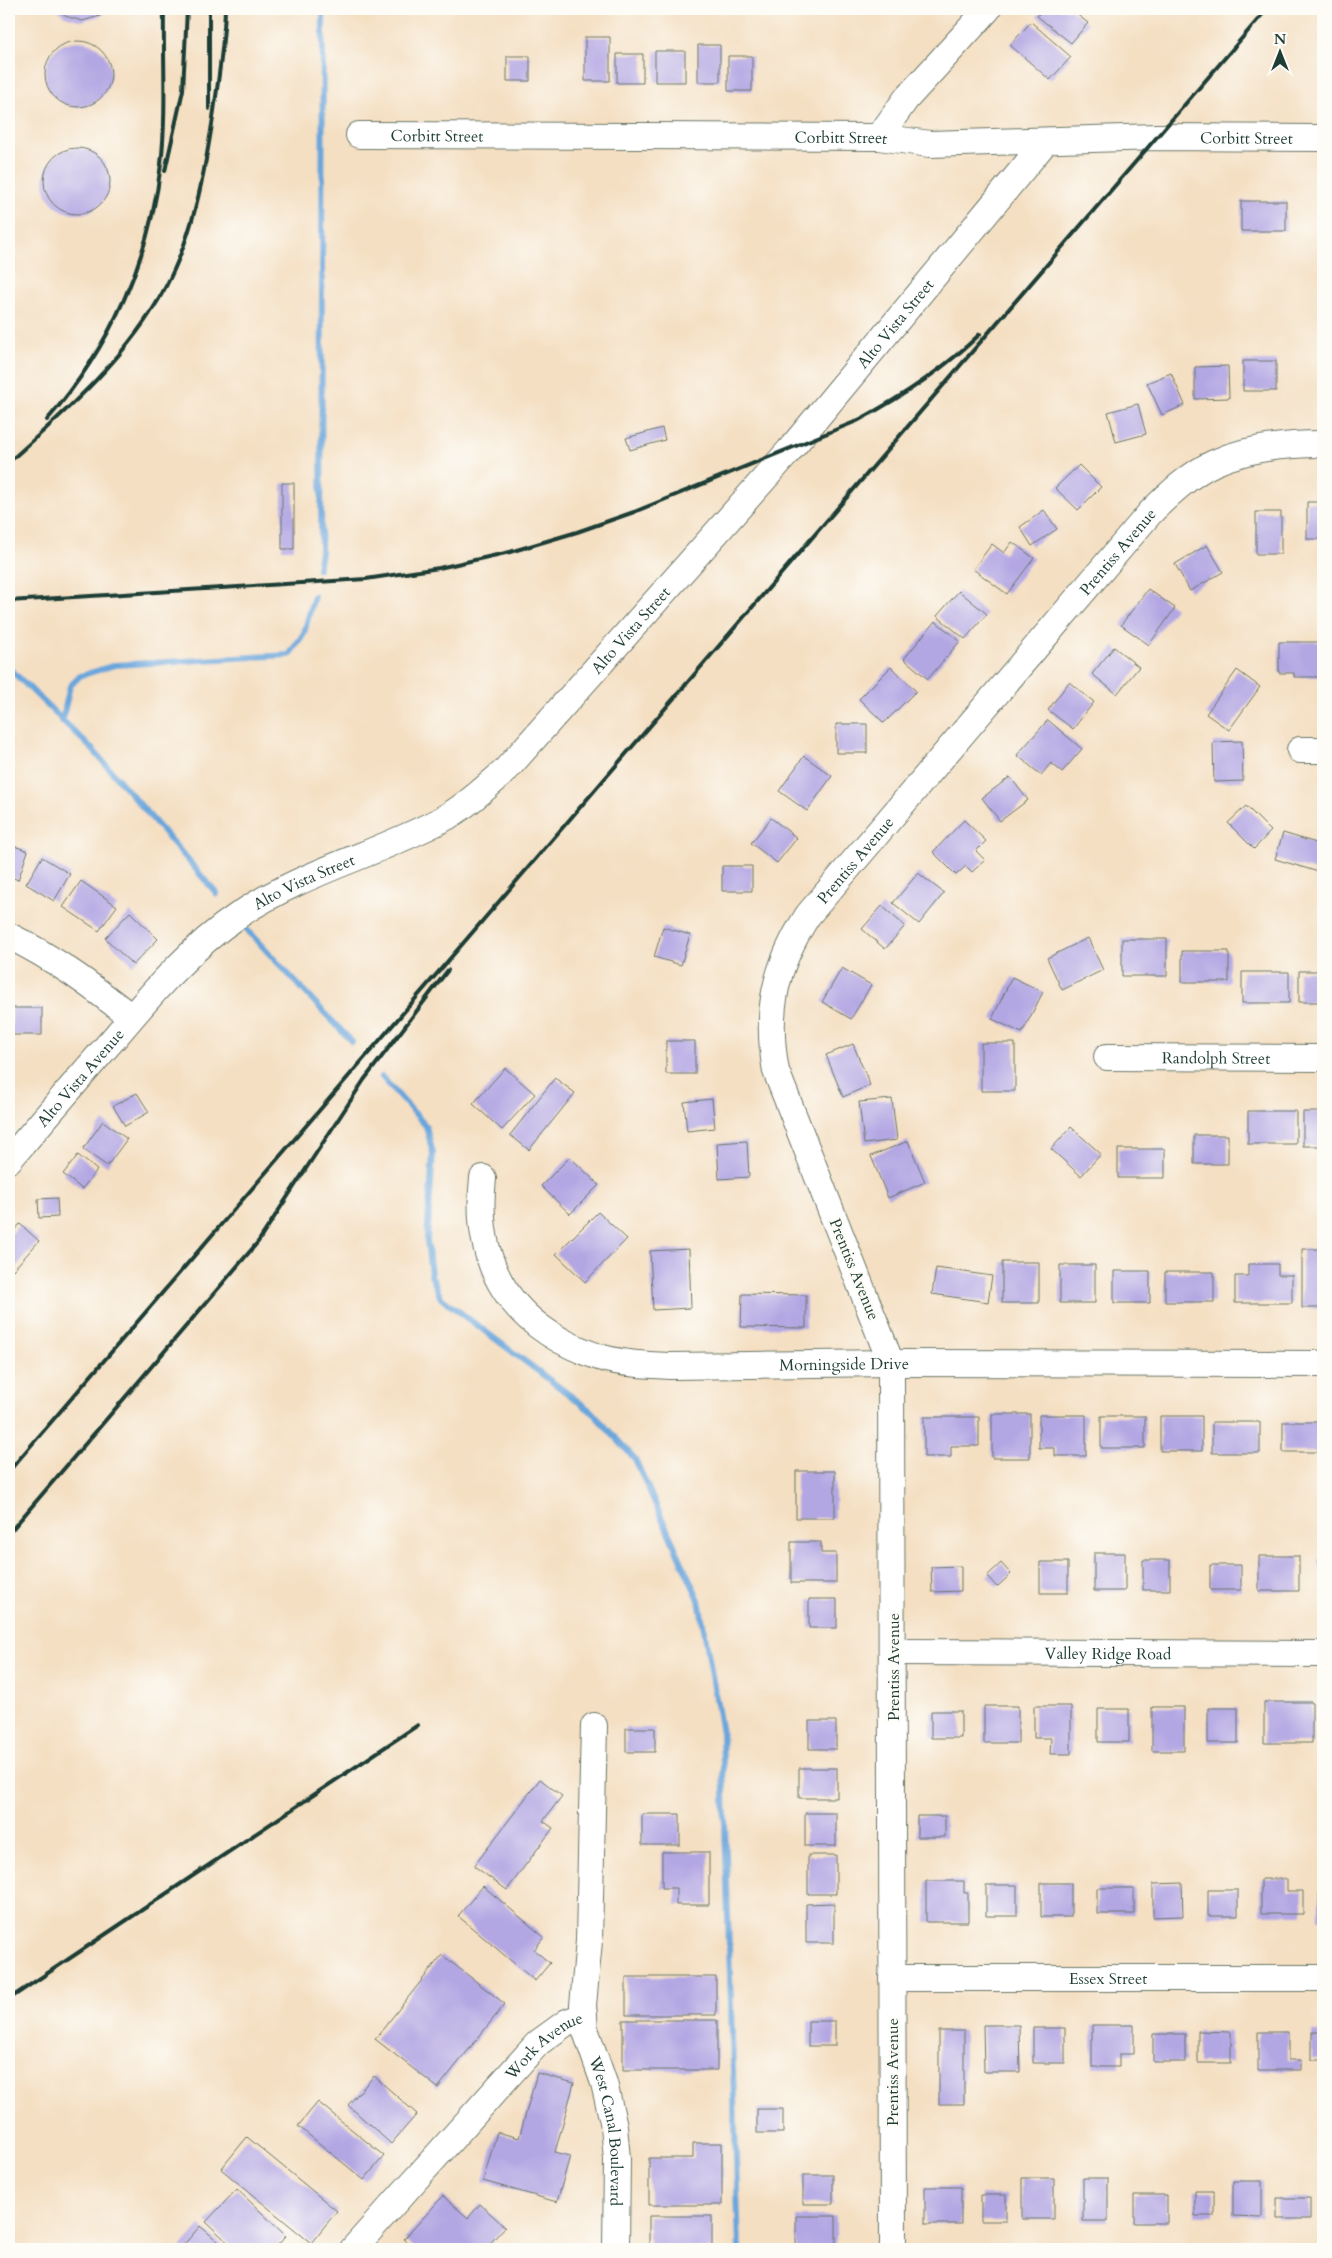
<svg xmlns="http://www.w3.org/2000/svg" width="1332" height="2258" viewBox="0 0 1332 2258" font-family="Cardo,serif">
	<rect width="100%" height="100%" fill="#fdfcf7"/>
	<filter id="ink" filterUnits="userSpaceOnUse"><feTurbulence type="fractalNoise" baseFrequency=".02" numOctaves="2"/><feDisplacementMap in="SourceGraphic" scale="10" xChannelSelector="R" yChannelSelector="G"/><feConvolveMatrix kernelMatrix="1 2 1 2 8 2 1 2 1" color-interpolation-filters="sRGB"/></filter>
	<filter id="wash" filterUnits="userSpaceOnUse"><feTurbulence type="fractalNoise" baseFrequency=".0096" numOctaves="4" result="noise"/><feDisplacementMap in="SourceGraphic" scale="20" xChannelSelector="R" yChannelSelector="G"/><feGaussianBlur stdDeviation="1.12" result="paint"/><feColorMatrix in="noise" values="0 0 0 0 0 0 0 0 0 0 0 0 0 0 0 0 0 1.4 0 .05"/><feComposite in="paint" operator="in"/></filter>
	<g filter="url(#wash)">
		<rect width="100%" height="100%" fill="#f4dfc2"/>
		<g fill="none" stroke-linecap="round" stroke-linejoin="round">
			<path stroke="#6aa6db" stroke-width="6" d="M318 569 321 552 323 9
				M9 668 94 751 217 894
				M62 721 70 686 80 676 115 665 289 655 304 633 314 596
				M247 930 352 1042
				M382 1077 426 1126 433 1153 427 1240 431 1275 441 1298 591 1411 635 1459 699 1600 722 1733 739 2249"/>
		</g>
		<g id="blocks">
			<path fill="#b2a6e3" d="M57 9H109L100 16 82 21 65 16Z
				M1043 9H1070L1088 23 1071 43 1037 16Z
				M1031 22 1071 57 1050 80 1010 45Z
				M585 37H610V81H585Z
				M45 74a33 33 0 1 1 66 0a33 33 0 1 1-66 0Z
				M698 45H720V82H698Z
				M655 51H685V82H655Z
				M617 54H643V83H617Z
				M507 56H530V81H507Z
				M728 56H752V91H728Z
				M44 181a33 33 0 1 1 66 0a33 33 0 1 1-66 0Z
				M1241 201H1286V231H1241Z
				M1243 361H1276V391H1243Z
				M1228 366 1229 398 1195 399V367Z
				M1171 373 1185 405 1162 415 1147 383Z
				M1138 404 1146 434 1116 442 1108 412Z
				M662 428 665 440 630 450 626 438Z
				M1079 465 1101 487 1078 510 1055 488Z
				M282 483H294V549H282Z
				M1307 502H1323V539H1307Z
				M1044 510 1057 529 1032 546 1020 527Z
				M1256 512H1281V554H1256Z
				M1012 542 1034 558 1007 594 973 569 992 544 1004 553Z
				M1207 545 1223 572 1190 591 1175 564Z
				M1148 589 1175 608 1149 645 1121 625Z
				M959 591 987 614 965 639 937 616Z
				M935 621 960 641 928 679 904 659Z
				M1279 642H1323V677H1294V673H1279Z
				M1114 647 1139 667 1117 694 1092 674Z
				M891 667 916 691 884 723 859 699Z
				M1237 670 1260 687 1229 730 1206 714Z
				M1069 682 1094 702 1073 729 1048 710Z
				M1048 720 1082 749 1062 772 1051 763 1041 775 1017 755Z
				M836 724H867V753H836Z
				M1242 741 1243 781 1214 782 1213 742Z
				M804 756 832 776 807 811 779 791Z
				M1010 777 1028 800 1000 821 982 798Z
				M1246 806 1271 831 1254 849 1228 823Z
				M771 818 797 838 777 863 751 843Z
				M964 820 986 841 976 851 985 860 972 872 966 866 956 875 933 852Z
				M1283 833 1323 845 1322 873 1275 859Z
				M9 844 28 851 18 880 9 876Z
				M42 857 70 874 54 901 26 884Z
				M722 866H752V891H722Z
				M918 873 944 893 919 924 893 903Z
				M81 881 117 906 99 931 63 907Z
				M882 906 905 926 885 949 862 929Z
				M130 912 158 939 133 965 105 938Z
				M663 927 690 935 681 965 654 957Z
				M1088 938 1103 970 1062 990 1047 958Z
				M1122 939H1167V976H1122Z
				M1182 951H1229V982H1182Z
				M842 968 871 985 851 1019 822 1002Z
				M1299 971H1323V1002H1299Z
				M1242 972H1289V1003H1242Z
				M1012 977 1043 992 1022 1033 992 1019Z
				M12 1008H42V1035H12Z
				M666 1041H695V1074H666Z
				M981 1043H1015V1091H981Z
				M853 1044 870 1085 843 1097 826 1055Z
				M505 1068 535 1094 502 1130 473 1104Z
				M555 1078 575 1093 529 1150 510 1135Z
				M137 1093 149 1112 125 1126 113 1106Z
				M712 1099 715 1128 687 1131 684 1102Z
				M892 1099 897 1140 864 1144 859 1102Z
				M1248 1111H1296V1144H1248Z
				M1303 1112H1323V1146H1303Z
				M103 1121 127 1139 107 1166 83 1149Z
				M1071 1127 1101 1154 1081 1176 1051 1149Z
				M1194 1135H1228V1164H1194Z
				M747 1141 749 1177 719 1179 717 1143Z
				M908 1141 925 1182 888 1198 871 1156Z
				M1118 1149H1165V1178H1118Z
				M78 1155 97 1170 82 1189 63 1174Z
				M570 1157 599 1185 570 1214 541 1186Z
				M57 1198 58 1217 39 1218 38 1199Z
				M598 1212 627 1239 585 1282 556 1254Z
				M20 1224 39 1241 13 1270 9 1266V1236Z
				M689 1249 691 1308 653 1310 650 1251Z
				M1302 1249H1323V1308H1302Z
				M1002 1262H1039V1303H1002Z
				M1248 1264H1278V1275H1292V1303H1235V1276H1248Z
				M1060 1265H1095V1303H1060Z
				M936 1268 992 1276 988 1302 932 1294Z
				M1114 1271H1150V1303H1114Z
				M1165 1272H1214V1302H1165Z
				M742 1294 806 1295V1328L741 1327Z
				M992 1414H1030V1458H992Z
				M1039 1415H1086V1456H1055V1448H1039Z
				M1101 1416H1145V1448H1101Z
				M1160 1416H1202V1451H1160Z
				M924 1417H979V1446H951V1457H924Z
				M1212 1422H1260V1453H1212Z
				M1283 1422H1323V1452H1283Z
				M796 1471H835V1518H796Z
				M791 1542H821V1553H836V1583H791Z
				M1094 1553H1125V1591H1094Z
				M1259 1556H1299V1591H1259Z
				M1323 1559V1578H1322L1319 1560Z
				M1143 1560H1170V1590H1143Z
				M1040 1562H1068V1593H1040Z
				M1001 1563 1011 1574 997 1587 987 1576Z
				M1210 1565H1241V1590H1210Z
				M961 1566V1591L932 1592 931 1567Z
				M809 1599H837V1628H809Z
				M1264 1702H1312V1743H1264Z
				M984 1706H1018V1743H984Z
				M1034 1706H1071V1754H1050L1051 1738H1034Z
				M1152 1707H1184V1751H1152Z
				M1208 1708H1238V1743H1208Z
				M1098 1709H1129V1742H1098Z
				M931 1711H961V1738H931Z
				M809 1721H836V1749H809Z
				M626 1728H655V1752H626Z
				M799 1768H837V1798H799Z
				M540 1779 562 1796 543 1821 553 1828 507 1890 474 1866Z
				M805 1813H836V1846H805Z
				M642 1814H680V1845H642Z
				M917 1816H945V1837H917Z
				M662 1852H709V1905H676V1888H662Z
				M808 1855H836V1894H808Z
				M1261 1879H1287V1891H1303V1914H1261Z
				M926 1881H964V1893H968V1922H926Z
				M1041 1883H1071V1917H1041Z
				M1182 1883 1183 1916 1153 1917V1884Z
				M986 1885H1017V1916H986Z
				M483 1886 544 1937 534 1950 550 1963 535 1981 458 1916Z
				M1097 1888H1134V1914H1097Z
				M1208 1890H1238V1916H1208Z
				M1319 1893H1323V1919H1319Z
				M834 1903V1943H806V1904Z
				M442 1955 505 2004 438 2088 375 2039Z
				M626 1977H716V2015H626Z
				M623 2020H717V2070H623Z
				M808 2021H835V2046H808Z
				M983 2025H1019L1020 2072H984Z
				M1092 2025H1134V2054H1119V2067H1092Z
				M1033 2028H1065V2063H1033Z
				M939 2031H964V2104H939Z
				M1198 2031 1231 2032V2063H1198Z
				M1258 2032H1288V2060H1301V2070H1258Z
				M1312 2032H1323V2060H1312Z
				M1153 2034H1185V2062H1153Z
				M537 2073 574 2083 555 2152 570 2156 557 2202 483 2181 497 2132 519 2138Z
				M374 2076 417 2114 391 2144 348 2105Z
				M318 2102 384 2156 364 2180 298 2126Z
				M757 2109H783V2133H757Z
				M247 2137 337 2211 311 2243 221 2169Z
				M693 2143H722V2205H649V2158H693Z
				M803 2175H833V2204H803Z
				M1022 2178H1054V2219H1022Z
				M1083 2178H1108V2221H1083Z
				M1233 2181H1262V2217L1233 2216Z
				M925 2187H961V2224H925Z
				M237 2189 286 2236 274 2249H235L206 2222Z
				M1195 2191H1214V2216H1195Z
				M981 2195H1006V2221H981Z
				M1134 2195H1167V2223H1134Z
				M443 2196 468 2218 480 2204 505 2227 485 2249H416L404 2239Z
				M1277 2198H1310V2219H1277Z
				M649 2216H712V2249H649Z
				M796 2216H836V2249H796Z
				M200 2226 227 2249H180Z"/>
		</g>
	</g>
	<g filter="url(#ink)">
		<use href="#blocks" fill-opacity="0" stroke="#6a7666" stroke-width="1"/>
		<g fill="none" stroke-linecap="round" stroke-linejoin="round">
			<defs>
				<g id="minor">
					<path id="s1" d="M359 135 879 137 930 144 1157 137 1323 138"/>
					<path d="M879 137 906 99 988 9"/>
					<path d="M1300 750H1323"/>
					<path d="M9 936C53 957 93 987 131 1017"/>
					<path id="s2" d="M1107 1057 1323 1058"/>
					<path id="s3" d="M9 1160C44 1119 79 1078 115 1037 152 993 191 947 239 915 300 873 375 855 441 820 464 808 484 789 504 772L789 451 1046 141"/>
					<path id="s4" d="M483 1178C473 1268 513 1328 599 1357 622 1364 648 1365 671 1366L891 1363 1323 1364"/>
					<path id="s5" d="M893 1652 1323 1654"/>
					<path id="s6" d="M594 1726 589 1941 583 2005 585 2029 604 2083 614 2126 617 2159 616 2249"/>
					<path id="s7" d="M892 1978H1323"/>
					<path id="s8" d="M353 2249 538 2043 567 2022 584 2016"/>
					<path id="s9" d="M893 2249 891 1363 776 1071C765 1011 775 966 808 915L1150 513C1168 495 1190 474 1214 463 1247 448 1287 444 1323 444"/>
				</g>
			</defs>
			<use href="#minor" stroke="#6a7666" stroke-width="28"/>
			<use href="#minor" stroke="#fff" stroke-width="26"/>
			<path stroke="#1f3d34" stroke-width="4" d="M209 109V9
				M165 171 183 90 187 9
				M47 420C110 348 150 259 161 164 167 113 163 60 164 9
				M9 462C65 412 129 356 165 288 193 236 204 176 213 118 218 81 224 46 225 9
				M9 601 366 579 439 568 510 552 577 532 634 512 857 421C902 397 943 370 980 334
				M9 1471 1267 9
				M9 1533 258 1242 364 1080 448 970
				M9 1999 418 1725"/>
		</g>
	</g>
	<g text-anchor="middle" stroke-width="4.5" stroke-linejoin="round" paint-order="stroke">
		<g font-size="16" fill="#1f3d34" stroke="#fdfcf7">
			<text dy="6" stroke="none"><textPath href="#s1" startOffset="78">Corbitt Street</textPath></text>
			<text dy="6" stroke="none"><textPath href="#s1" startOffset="482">Corbitt Street</textPath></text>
			<text dy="6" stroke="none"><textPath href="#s1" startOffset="888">Corbitt Street</textPath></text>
			<text dy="6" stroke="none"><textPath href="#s3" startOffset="1235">Alto Vista Street</textPath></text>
			<text dy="6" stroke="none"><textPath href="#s9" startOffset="1841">Prentiss Avenue</textPath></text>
			<text dy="6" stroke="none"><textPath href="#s3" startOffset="830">Alto Vista Street</textPath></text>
			<text dy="6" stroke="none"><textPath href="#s9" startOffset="1436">Prentiss Avenue</textPath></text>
			<text dy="6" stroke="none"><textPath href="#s3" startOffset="410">Alto Vista Street</textPath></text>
			<text dy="6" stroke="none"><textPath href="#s2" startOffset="109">Randolph Street</textPath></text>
			<text dy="6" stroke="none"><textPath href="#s3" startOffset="109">Alto Vista Avenue</textPath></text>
			<text transform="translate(855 1269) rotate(68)" y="6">Prentiss Avenue</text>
			<text dy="6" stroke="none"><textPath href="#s4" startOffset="480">Morningside Drive</textPath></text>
			<text dy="6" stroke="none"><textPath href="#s5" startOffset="215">Valley Ridge Road</textPath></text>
			<text transform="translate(893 1667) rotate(-90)" y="6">Prentiss Avenue</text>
			<text dy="6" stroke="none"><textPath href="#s7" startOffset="216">Essex Street</textPath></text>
			<text dy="6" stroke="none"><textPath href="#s8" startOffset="280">Work Avenue</textPath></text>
			<text transform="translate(892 2072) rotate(-90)" y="6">Prentiss Avenue</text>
			<text dy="6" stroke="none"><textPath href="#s6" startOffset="409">West Canal Boulevard</textPath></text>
		</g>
	</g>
	<rect width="1332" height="2258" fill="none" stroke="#fdfcf7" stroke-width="30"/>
	<g transform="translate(1280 52)" stroke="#fdfcf7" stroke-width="4" paint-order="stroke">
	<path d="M0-4L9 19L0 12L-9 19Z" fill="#1f3d34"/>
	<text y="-8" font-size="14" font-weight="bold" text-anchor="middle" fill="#1f3d34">N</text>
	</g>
</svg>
